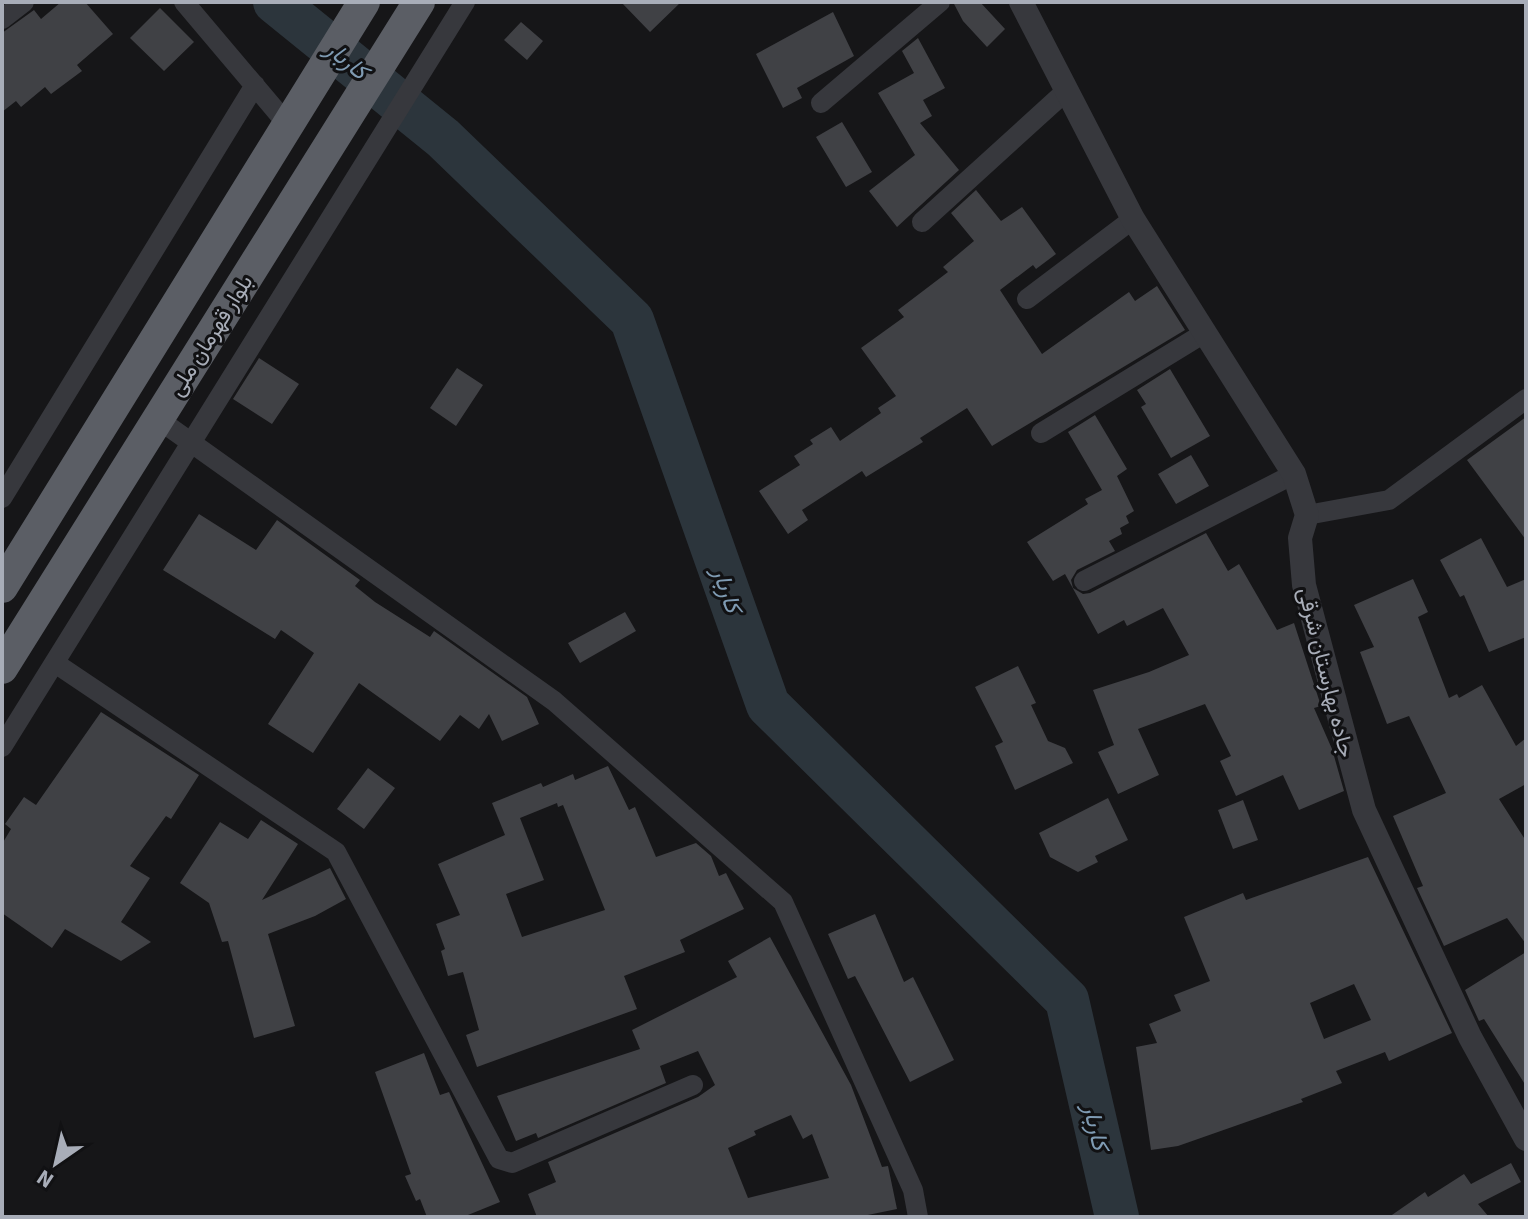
<svg xmlns="http://www.w3.org/2000/svg" width="1528" height="1219" viewBox="0 0 1528 1219" font-family="'Source Sans 3',Vazirmatn,sans-serif">
	<rect width="100%" height="100%" fill="#161618"/>
	<g fill="none" stroke-linecap="round" stroke-linejoin="round">
		<path stroke="#2c353c" stroke-width="44" d="M275 2 443 138 632 320 768 705 1067 1000 1117 1217"/>
	</g>
	<path fill="#404145" fill-rule="evenodd" d="M61 2H85L113 34 77 65 82 71 51 94 45 87 21 107 16 101 2 112V33L34 10 41 19Z
		M621 2H681L650 32Z
		M953 2H980L1005 29 987 47 963 21Z
		M160 8 194 42 164 71 130 38Z
		M833 12 854 56 797 88 802 98 783 108 756 54Z
		M521 22 543 41 527 60 504 40Z
		M918 38 945 88 923 100 932 116 920 123 959 170 897 227 869 191 915 155 878 93 914 73 902 51Z
		M842 122 872 172 846 187 816 137Z
		M976 190 1001 221 1022 207 1056 254 1036 269 1033 265 1000 290 1042 354 1129 292 1135 301 1157 286 1185 330 992 446 967 408 920 438 923 442 866 477 862 471 802 510 808 520 788 534 759 491 800 465 794 456 813 444 810 440 831 427 840 441 881 413 878 408 896 396 861 348 904 317 898 310 948 272 943 267 974 241 951 213Z
		M259 358 299 384 272 424 233 399Z
		M457 368 483 385 456 426 430 408Z
		M1170 369 1210 436 1171 458 1141 407 1146 404 1137 390Z
		M1095 415 1127 469 1117 476 1134 511 1126 516 1129 523 1120 528 1122 534 1109 541 1115 551 1077 570 1071 580 1073 588 1083 594 1090 593 1206 533 1228 571 1239 564 1277 630 1294 623 1321 706 1314 708 1332 749 1344 791 1299 810 1283 775 1236 796 1220 761 1231 756 1205 704 1138 729 1159 775 1118 794 1098 752 1114 745 1093 690 1149 672 1189 655 1163 608 1127 626 1124 620 1098 634 1065 574 1053 581 1027 542 1088 504 1085 499 1102 490 1068 432Z
		M1526 417V540L1467 460Z
		M1191 455 1209 486 1176 504 1158 474Z
		M199 514 256 550 277 520 360 580 355 586 375 602 430 637 434 631 527 697 539 724 502 741 489 714 479 729 460 715 440 741 359 683 313 753 268 724 314 653 281 630 275 639 163 570Z
		M1481 538 1507 587 1526 579V637L1489 652 1464 595 1460 597 1440 560Z
		M1413 579 1428 612 1418 617 1449 698 1457 694 1459 698 1482 685 1516 746 1526 738V784L1499 799 1526 841V944L1507 918 1444 946 1417 888 1423 886 1393 816 1446 793 1409 716 1387 724 1360 652 1374 647 1354 605Z
		M625 612 636 631 580 663 568 643Z
		M1018 666 1036 703 1031 705 1048 741 1065 748 1073 763 1015 790 995 746 1003 742 975 687Z
		M101 712 199 775 171 819 166 816 130 866 150 878 121 922 151 942 121 961 65 929 52 948 2 913V844L11 829 5 824 24 797 36 805Z
		M608 766 629 810 635 807 656 857 696 843 711 856 719 876 726 873 744 909 680 940 685 952 624 976 637 1009 477 1067 466 1035 479 1030 463 972 448 976 441 951 445 949 436 924 460 915 438 864 505 835 492 803 541 783 543 787 573 774 575 780ZM557 803 558 807 563 805 605 910 522 937 506 894 544 880 520 818Z
		M368 768 395 788 364 829 337 809Z
		M1108 798 1128 840 1095 856 1098 862 1078 872 1050 857 1039 833Z
		M1243 800 1258 840 1233 849 1218 810Z
		M261 820 298 844 262 900 330 868 346 899 315 916 268 934 295 1026 254 1038 228 941 222 942 209 903 180 883 220 822 248 839Z
		M1368 857 1452 1033 1389 1061 1385 1052 1336 1071 1342 1083 1301 1099 1303 1102 1178 1146 1151 1150 1136 1047 1157 1043 1149 1024 1181 1011 1174 995 1210 981 1184 917 1243 893 1246 900ZM1354 984 1371 1020 1324 1039 1310 1003Z
		M875 914 904 982 913 977 954 1060 910 1082 855 976 848 979 828 934Z
		M770 937 851 1085 882 1167 888 1166 897 1209 858 1217H537L528 1194 556 1182 548 1162 698 1097 715 1085 698 1051 660 1066 666 1083 538 1138 536 1133 516 1141 497 1096 640 1049 632 1030 737 977 728 961ZM791 1115 803 1139 812 1134 829 1178 748 1198 728 1148 756 1135 754 1131Z
		M1526 952V1086L1484 1019 1479 1021 1465 990Z
		M424 1053 440 1095 449 1092 500 1202 463 1217H427L420 1199 416 1201 405 1176 411 1174 375 1072Z
		M1511 1163 1521 1182 1478 1204 1489 1217H1389L1425 1192 1428 1197 1464 1174 1471 1184Z"/>
	<g fill="none" stroke-linecap="round" stroke-linejoin="round">
		<path stroke="#37383d" stroke-width="20" d="M184 2 288 125
			M2 19 24 2
			M821 103 940 2
			M922 222 1065 92
			M1027 299 1133 219
			M158 419 554 701 783 902 913 1190 918 1217
			M1041 433 1206 332
			M2 498 255 85
			M1307 515 1389 500 1526 399
			M1084 581 1294 474
			M55 663 336 852 499 1159 512 1163 693 1085
			M2 747 465 2"/>
		<path stroke="#37383d" stroke-width="24" d="M1021 2 1133 219 1294 474 1307 515 1300 538 1304 585 1364 810 1470 1037 1526 1139"/>
		<path stroke="#5b5e65" stroke-width="32" d="M2 587 364 2
			M2 668 419 2"/>
	</g>
	<g text-anchor="middle" stroke-width="6" stroke-linejoin="round" paint-order="stroke">
		<g font-size="22" fill="#a8adb8" stroke="#111113">
			<text transform="translate(210 335) rotate(-58)" y="8">بلوار قهرمان ملی</text>
			<text transform="translate(1327 672) rotate(76)" y="8">جاده بهارستان شرقی</text>
		</g>
		<g font-size="24" font-style="italic" fill="#7f9bb3" stroke="#111113">
			<text transform="translate(347 60) rotate(39)" y="8">کاربار</text>
			<text transform="translate(727 590) rotate(71)" y="8">کاربار</text>
			<text transform="translate(1096 1127) rotate(77)" y="8">کاربار</text>
		</g>
	</g>
	<rect width="1528" height="1219" fill="none" stroke="#a8adb8" stroke-width="8"/>
	<g transform="translate(56 1163) rotate(214)" stroke="#111113" stroke-width="6" paint-order="stroke">
	<path d="M0-6L14 30L0 20L-14 30Z" fill="#a8adb8"/>
	<text y="-12" font-size="22" font-weight="bold" text-anchor="middle" fill="#a8adb8">N</text>
	</g>
</svg>
